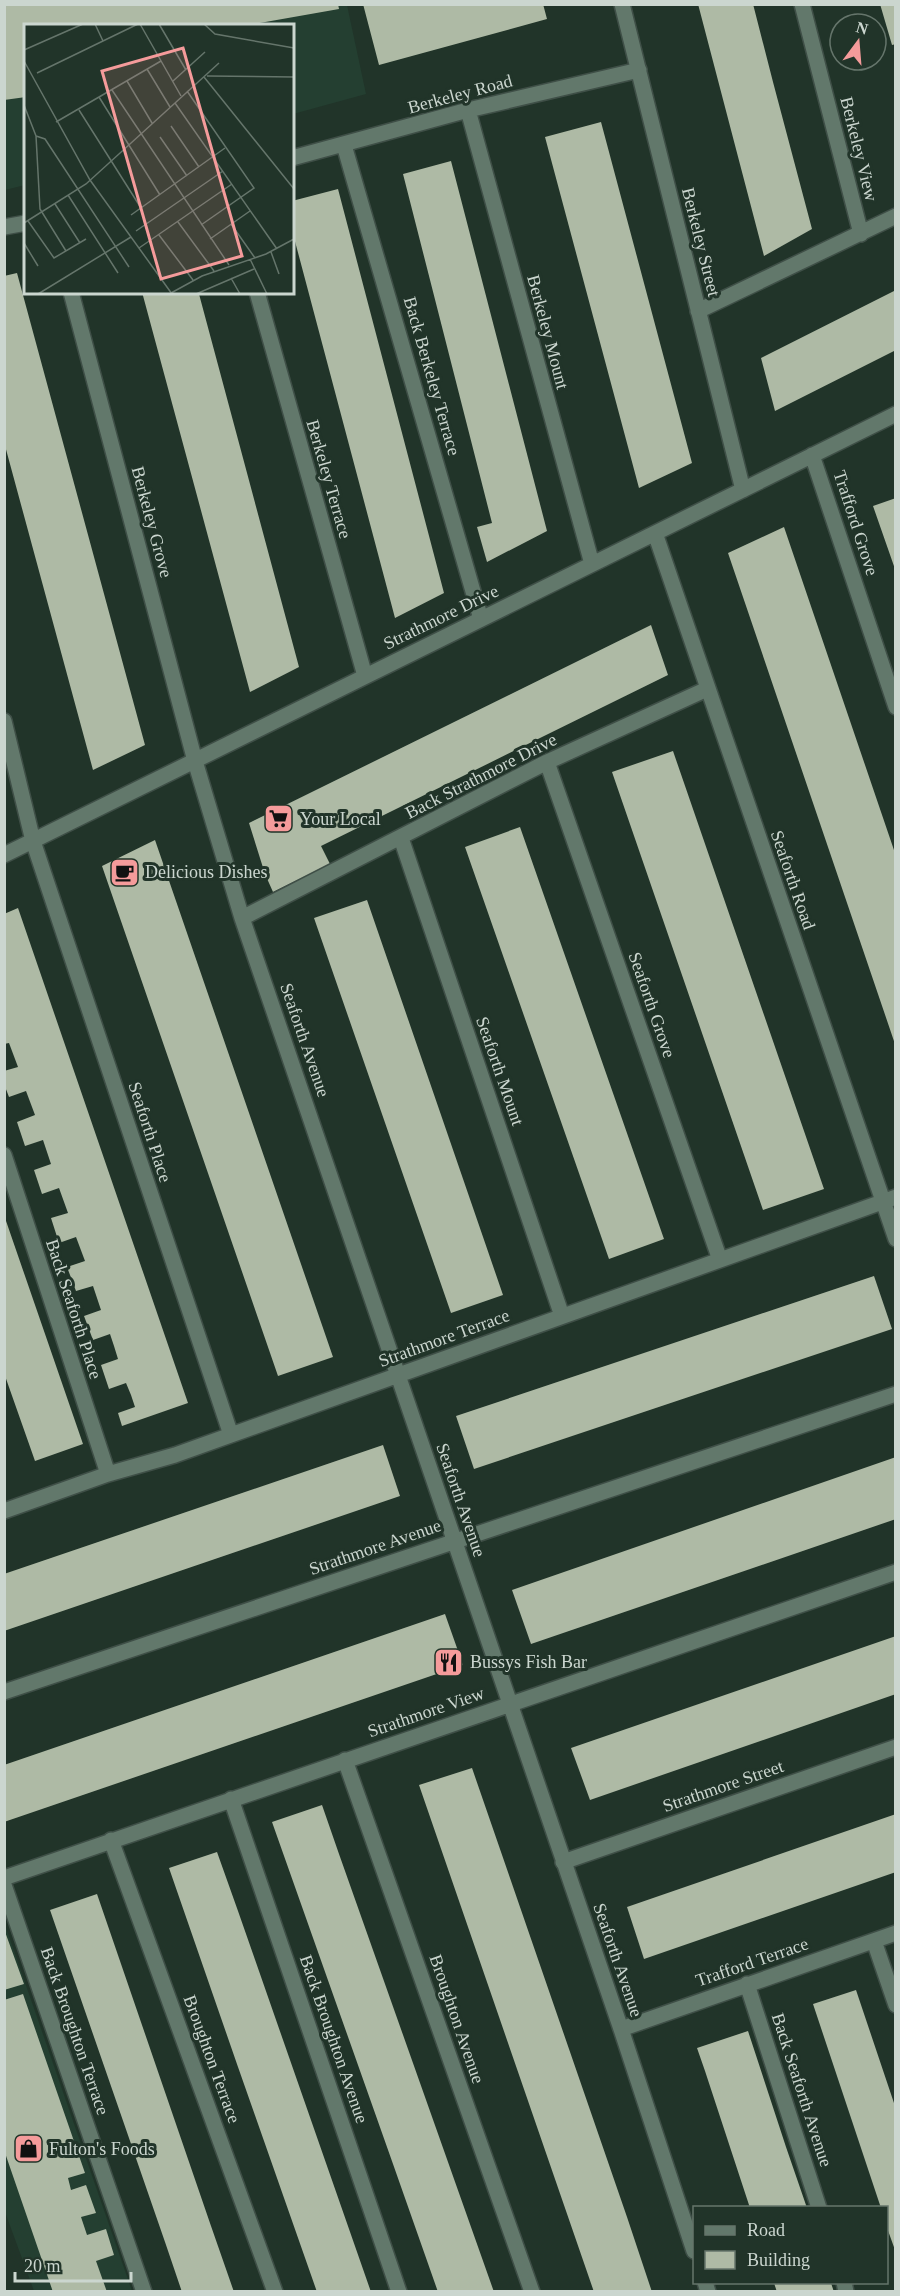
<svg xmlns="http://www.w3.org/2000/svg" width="900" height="2296" viewBox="0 0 900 2296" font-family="'Times New Roman',serif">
	<rect width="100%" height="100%" fill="#213429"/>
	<path fill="#243f31" d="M4 5H347L366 94 293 114 292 26H26L25 185 5 190Z
		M4 1922 132 2291H34L5 2212Z"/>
	<path fill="#aebaa5" d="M4 4H338L339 9 242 26H26V97L4 100Z
		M363 4H543L547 19 379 65Z
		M698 4H753L773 82 812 229 764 256Z
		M880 4H896V44L892 45Z
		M601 122 692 463 639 488 545 137Z
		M451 161 547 531 487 562 477 527 492 523 403 174Z
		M338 189 444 593 395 618 292 230V201Z
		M17 273 145 745 93 770 4 442V276Z
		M896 290V350L775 411 761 358Z
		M142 292 199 294 299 667 250 692Z
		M896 498V568L895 569 873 506Z
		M784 527 896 856V1047L728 553Z
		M651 625 668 675 321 846 330 864 273 892 265 874 249 823Z
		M673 751 824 1189 763 1210 612 772Z
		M520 827 664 1239 609 1259 465 847Z
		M155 840 333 1357 278 1376 102 866Z
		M367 900 503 1295 451 1313 314 918Z
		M18 908 188 1403 122 1426 118 1413 135 1407 131 1395 126 1383 109 1389 101 1365 118 1359 114 1346 110 1334 93 1340 84 1316 101 1310 93 1286 76 1291 67 1267 85 1261 76 1237 59 1243 51 1218 68 1213 59 1188 42 1194 34 1170 51 1164 43 1140 25 1146 17 1122 35 1115 26 1091 9 1097 4 1084V1071L18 1067 9 1043 4 1044V914Z
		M5 1218 83 1444 35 1461 4 1373Z
		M874 1276 892 1329 474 1469 456 1416Z
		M383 1445 400 1496 4 1631V1574Z
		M896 1457V1519L531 1644 512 1590Z
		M445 1614 463 1665 4 1822V1765Z
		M896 1636V1694L590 1800 571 1748Z
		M472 1768 627 2217 652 2292H594L517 2069 419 1785Z
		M322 1805 339 1854 494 2292H438L393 2164 272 1822Z
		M896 1814V1872L644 1959 627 1907Z
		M217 1852 238 1911 371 2292H317L238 2067 169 1868Z
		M97 1894 211 2226 234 2292H182L165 2242 50 1910Z
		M4 1929 24 1984 4 1990Z
		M856 1990 896 2109 895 2250 886 2225V2208H881L813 2004Z
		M23 1994 85 2173 68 2178 71 2190 86 2185 96 2213 81 2217 87 2235 106 2229 114 2255 96 2261 107 2292H53L4 2150V2000Z
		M748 2031 786 2147 807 2208H750L705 2071 697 2048Z
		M774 2283H831L834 2292H777Z"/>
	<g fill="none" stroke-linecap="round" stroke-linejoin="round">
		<defs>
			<path id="minor" d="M622 4 743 490
				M802 4 861 234
				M468 110 592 564
				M344 145 481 619
				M292 158 468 110 639 70
				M4 227 26 223
				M71 292 195 761 242 918 621 2029 694 2251
				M257 292 365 676
				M698 311 896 216
				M812 455 896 707
				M655 533 896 1239
				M4 721 33 841 231 1435
				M547 762 720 1260
				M401 838 562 1316
				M4 855 896 414
				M242 918 547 762 707 689
				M4 1155 108 1474
				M4 1511 108 1474 175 1455 896 1197
				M4 1692 896 1394
				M345 1760 532 2292
				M231 1799 399 2292
				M111 1840 275 2292
				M563 1862 896 1747
				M4 1878 896 1572
				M4 1885 144 2292
				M874 1941 896 2005
				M747 1984 819 2208
				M621 2029 896 1933
				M705 2282 708 2292
				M844 2282 846 2292"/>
		</defs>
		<use href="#minor" stroke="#3f4f47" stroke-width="18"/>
		<use href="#minor" stroke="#62786b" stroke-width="15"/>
	</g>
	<defs>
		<symbol id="supermarket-square" viewBox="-11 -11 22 22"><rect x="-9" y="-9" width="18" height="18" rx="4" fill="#f59b9b" stroke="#213429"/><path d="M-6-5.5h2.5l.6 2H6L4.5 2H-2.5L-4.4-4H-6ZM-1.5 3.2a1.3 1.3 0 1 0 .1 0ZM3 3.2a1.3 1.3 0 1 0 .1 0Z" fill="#111"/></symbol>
		<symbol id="cafe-square" viewBox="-11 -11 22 22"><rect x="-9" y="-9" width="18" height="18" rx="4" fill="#f59b9b" stroke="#213429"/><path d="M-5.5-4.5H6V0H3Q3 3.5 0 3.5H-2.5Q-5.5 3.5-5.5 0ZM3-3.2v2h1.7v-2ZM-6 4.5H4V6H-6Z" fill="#111"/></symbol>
		<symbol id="restaurant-square" viewBox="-11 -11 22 22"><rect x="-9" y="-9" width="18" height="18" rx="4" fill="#f59b9b" stroke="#213429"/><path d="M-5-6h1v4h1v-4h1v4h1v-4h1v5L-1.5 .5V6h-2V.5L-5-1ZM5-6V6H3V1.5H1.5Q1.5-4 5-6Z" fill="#111"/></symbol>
		<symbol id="shop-square" viewBox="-11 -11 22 22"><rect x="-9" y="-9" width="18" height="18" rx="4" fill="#f59b9b" stroke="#213429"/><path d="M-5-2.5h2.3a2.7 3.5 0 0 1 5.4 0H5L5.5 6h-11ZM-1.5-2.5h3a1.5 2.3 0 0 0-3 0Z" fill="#111"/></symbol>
	</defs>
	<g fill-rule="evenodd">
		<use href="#supermarket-square" x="262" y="802" width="33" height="33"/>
		<use href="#cafe-square" x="108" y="856" width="33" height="33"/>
		<use href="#restaurant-square" x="432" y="1646" width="33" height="33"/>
		<use href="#shop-square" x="12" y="2132" width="33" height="33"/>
	</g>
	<g text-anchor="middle" stroke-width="6" stroke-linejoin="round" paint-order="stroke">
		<g font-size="18" fill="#cbd6cf" stroke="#213429">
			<text transform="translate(460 94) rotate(-15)" y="6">Berkeley Road</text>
			<text transform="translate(859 149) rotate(76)" y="6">Berkeley View</text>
			<text transform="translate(701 242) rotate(76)" y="6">Berkeley Street</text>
			<text transform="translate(548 332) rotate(75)" y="6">Berkeley Mount</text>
			<text transform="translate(432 376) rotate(74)" y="6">Back Berkeley Terrace</text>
			<text transform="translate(329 479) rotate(74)" y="6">Berkeley Terrace</text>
			<text transform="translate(152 522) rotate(75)" y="6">Berkeley Grove</text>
			<text transform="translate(856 523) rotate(72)" y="6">Trafford Grove</text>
			<text transform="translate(441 617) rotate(-26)" y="6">Strathmore Drive</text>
			<text transform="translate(481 776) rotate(-27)" y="6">Back Strathmore Drive</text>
			<text transform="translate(793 880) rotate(71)" y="6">Seaforth Road</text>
			<text transform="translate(652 1005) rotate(71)" y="6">Seaforth Grove</text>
			<text transform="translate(305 1040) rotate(71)" y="6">Seaforth Avenue</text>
			<text transform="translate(500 1071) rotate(71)" y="6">Seaforth Mount</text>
			<text transform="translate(150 1132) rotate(72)" y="6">Seaforth Place</text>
			<text transform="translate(74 1309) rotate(72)" y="6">Back Seaforth Place</text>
			<text transform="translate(444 1338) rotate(-20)" y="6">Strathmore Terrace</text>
			<text transform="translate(461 1500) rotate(71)" y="6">Seaforth Avenue</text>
			<text transform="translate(375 1547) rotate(-19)" y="6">Strathmore Avenue</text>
			<text transform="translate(426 1712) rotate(-19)" y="6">Strathmore View</text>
			<text transform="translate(723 1786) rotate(-19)" y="6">Strathmore Street</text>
			<text transform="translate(618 1960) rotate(71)" y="6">Seaforth Avenue</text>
			<text transform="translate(752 1962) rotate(-19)" y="6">Trafford Terrace</text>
			<text transform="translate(457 2019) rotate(71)" y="6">Broughton Avenue</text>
			<text transform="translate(75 2031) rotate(71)" y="6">Back Broughton Terrace</text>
			<text transform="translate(334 2039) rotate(71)" y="6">Back Broughton Avenue</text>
			<text transform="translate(212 2059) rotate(70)" y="6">Broughton Terrace</text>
			<text transform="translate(802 2090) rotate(72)" y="6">Back Seaforth Avenue</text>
		</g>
		<g font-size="18" fill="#cbd6cf" stroke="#213429" text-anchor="start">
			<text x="300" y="825">Your Local</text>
			<text x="145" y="878">Delicious Dishes</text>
			<text x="470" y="1668">Bussys Fish Bar</text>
			<text x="49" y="2155">Fulton's Foods</text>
		</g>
	</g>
	<g transform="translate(24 24)">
		<rect width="270" height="270" fill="#213429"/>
		<path fill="none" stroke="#65756b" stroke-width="1.5" d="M71 0 79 17M116 0 157 72M135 0 162 46M180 0 191 10 270 24M0 26 59 0M0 37 66 156 148 270M123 45 146 83M13 49 114 0M183 52 270 53M180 53 270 165M103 57 128 99M149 57 181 28M88 66 205 241M163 67 230 164 177 201M75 73 136 171M151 79 253 225M0 81 12 112 16 185 42 227M55 86 117 184M32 98 137 37M147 102 175 143M12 112 21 115 105 243M136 113 163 152M44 171 94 249M31 180 56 219M107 191 201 124M4 197 30 234 62 215M154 198 190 247M0 199 62 160 195 39M207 200 231 234M112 207 199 147M135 211 169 256M186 215 226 187M0 219 14 242M115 224 208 160M247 228 255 250M226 235 243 270M207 254 216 270M147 269 178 252 242 230 270 215M14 270 107 213M172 270 230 245"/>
		<path fill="#f59b9b" fill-opacity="0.15" stroke="#f59b9b" stroke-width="3" d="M159 24 218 232 137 255 78 47Z"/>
		<rect width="270" height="270" fill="none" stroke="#cbd6cf" stroke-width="3"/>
	</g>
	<rect width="900" height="2296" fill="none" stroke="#cbd6cf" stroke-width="12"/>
	<rect x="693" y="2206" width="195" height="78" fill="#213429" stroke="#65756b" stroke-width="1.5"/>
	<rect x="705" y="2226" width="30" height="9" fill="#62786b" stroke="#65756b" stroke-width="1.5"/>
	<text x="747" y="2236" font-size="18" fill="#cbd6cf">Road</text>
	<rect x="705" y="2251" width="30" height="18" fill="#aebaa5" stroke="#65756b" stroke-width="1.5"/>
	<text x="747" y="2266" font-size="18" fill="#cbd6cf">Building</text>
	<g transform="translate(858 42) rotate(16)"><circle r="28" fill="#213429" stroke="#65756b" stroke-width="1.5"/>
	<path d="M0-4.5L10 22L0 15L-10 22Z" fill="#f59b9b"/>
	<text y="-9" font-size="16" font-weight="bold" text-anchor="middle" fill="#cbd6cf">N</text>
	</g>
	<path d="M15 2272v9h116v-9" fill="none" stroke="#cbd6cf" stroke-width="3"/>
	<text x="24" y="2272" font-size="18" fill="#cbd6cf" stroke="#213429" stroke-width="4.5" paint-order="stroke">20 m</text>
</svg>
